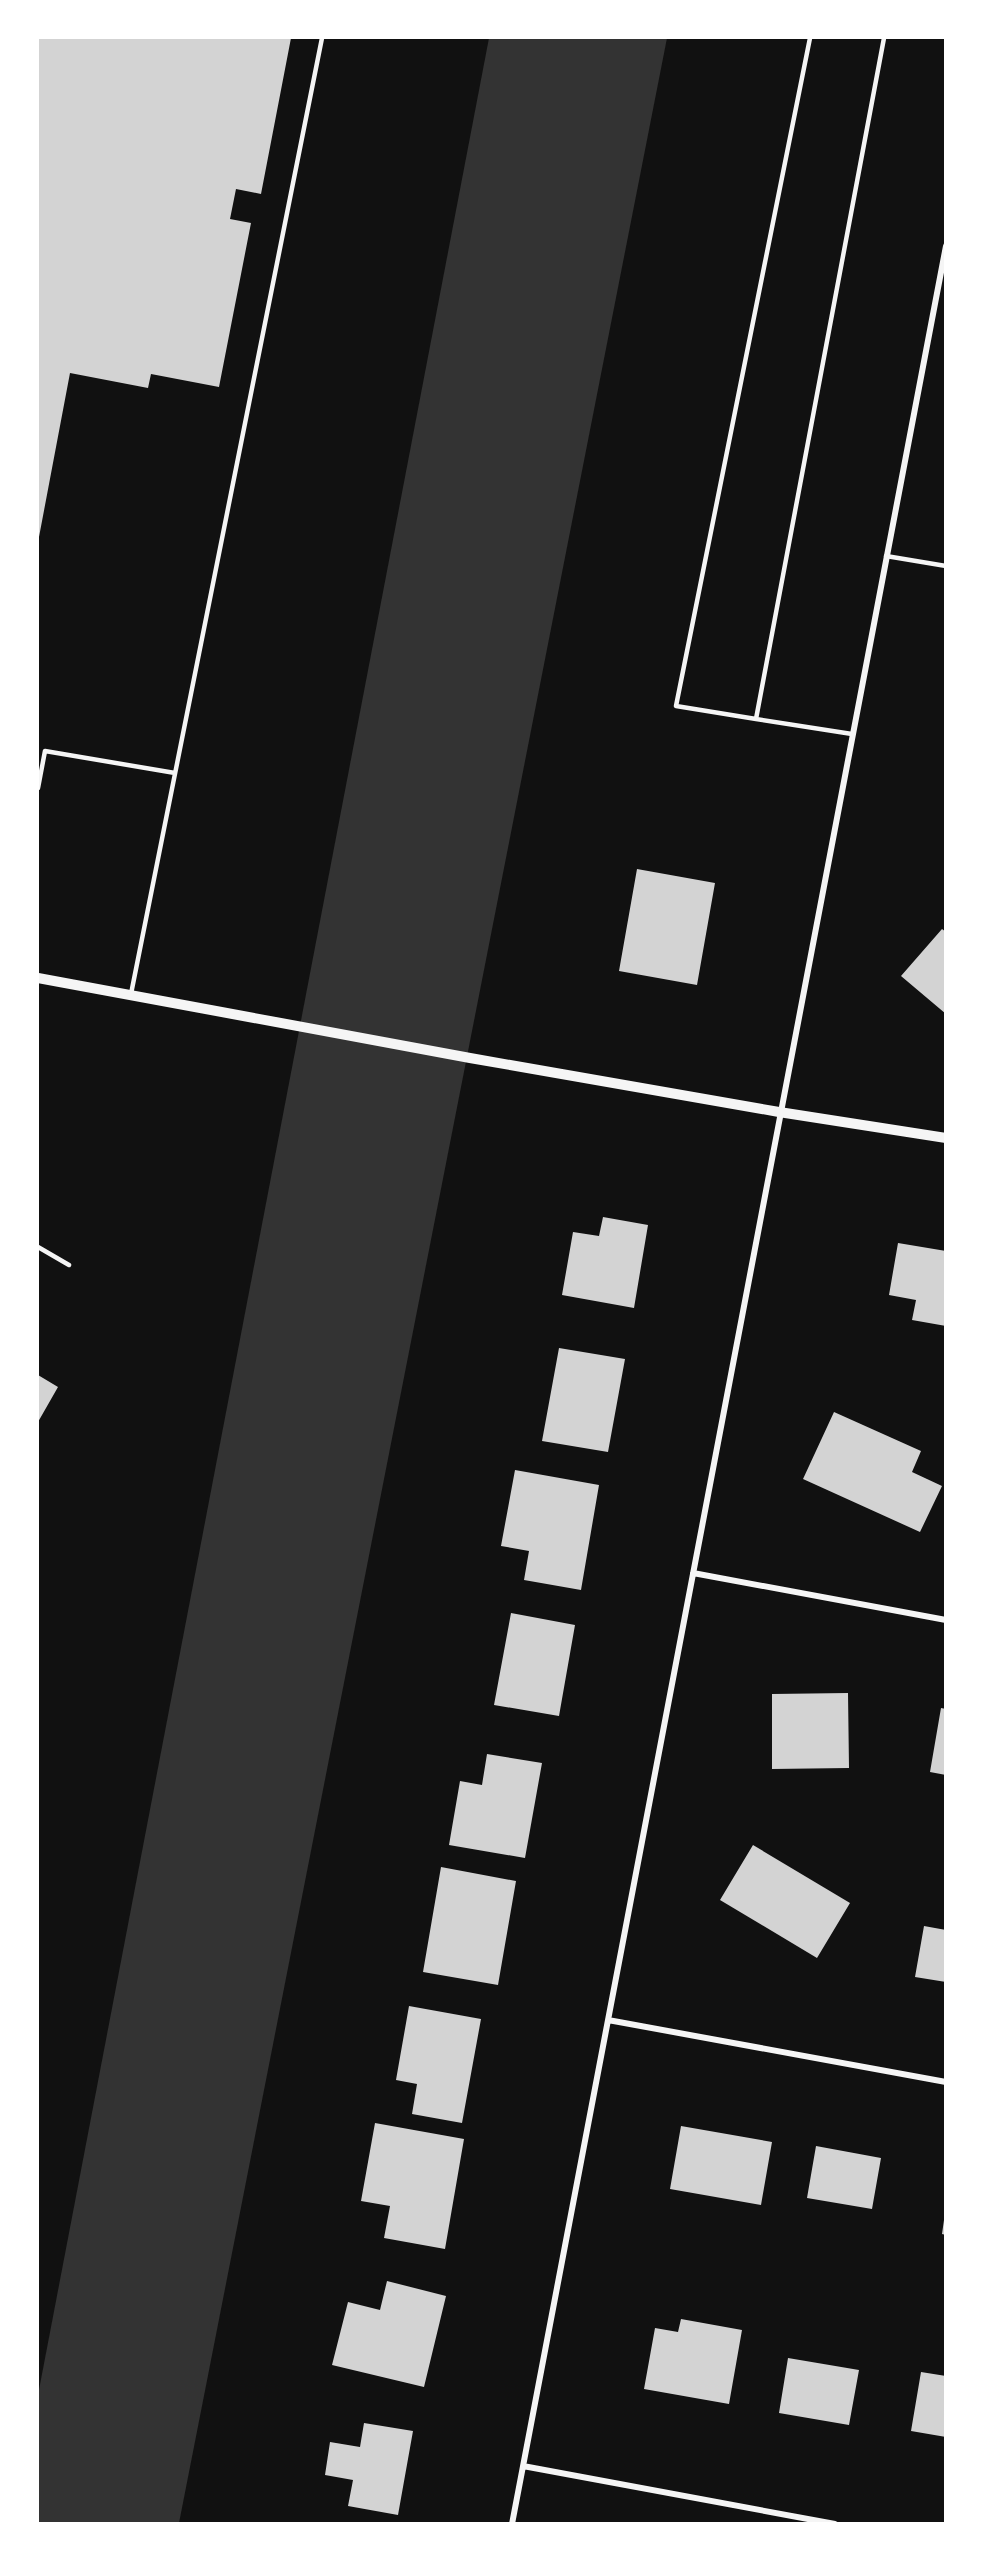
<svg xmlns="http://www.w3.org/2000/svg" width="983" height="2561" viewBox="0 0 983 2561" font-family="'Source Sans 3',sans-serif">
	<rect width="100%" height="100%" fill="#111"/>
	<path fill="#333" d="M489 38H667L179 2523 38 2524V2395Z"/>
	<path fill="#d3d3d3" d="M38 38H291L261 194 236 189 230 219 251 223 219 387 151 374 148 388 70 373 39 537Z
		M637 869 715 883 697 985 619 971Z
		M942 929 946 932V1014L901 976Z
		M603 1217 648 1225 634 1308 562 1295 573 1232 599 1236Z
		M898 1243 946 1251V1326L912 1320 916 1300 889 1295Z
		M559 1348 625 1359 608 1452 542 1441Z
		M38 1375 58 1387 38 1422Z
		M834 1412 921 1451 912 1472 942 1486 920 1532 803 1479Z
		M515 1470 599 1485 581 1590 524 1580 529 1551 501 1546Z
		M511 1613 575 1625 559 1716 494 1705Z
		M848 1693 849 1768 772 1769V1694Z
		M941 1708 946 1709V1775L930 1772Z
		M487 1754 542 1763 525 1858 449 1845 460 1781 482 1785Z
		M753 1845 850 1903 817 1958 720 1900Z
		M441 1867 516 1881 498 1985 423 1972Z
		M924 1926 946 1930V1982L915 1977Z
		M409 2006 481 2019 462 2123 412 2114 417 2084 396 2080Z
		M375 2123 464 2139 445 2249 384 2238 390 2206 361 2201Z
		M681 2126 772 2142 761 2205 670 2189Z
		M816 2146 881 2158 872 2209 807 2198Z
		M944 2220H946V2235L942 2234Z
		M387 2281 446 2296 424 2387 332 2365 348 2302 380 2310Z
		M681 2319 742 2330 729 2404 644 2389 655 2328 678 2332Z
		M788 2358 859 2370 849 2425 779 2413Z
		M921 2372 946 2376V2437L911 2431Z
		M364 2423 413 2431 398 2515 348 2506 353 2480 325 2475 330 2442 360 2447Z"/>
	<g fill="none" stroke-linecap="round" stroke-linejoin="round">
		<path stroke="#f5f5f5" stroke-width="4.5" d="M886 556 946 566
			M756 719 676 706 810 38
			M852 734 756 719 884 38
			M38 788 45 751 175 773
			M131 994 322 38
			M38 1247 69 1265"/>
		<path stroke="#f5f5f5" stroke-width="6" d="M693 1573 946 1620
			M608 2020 946 2082
			M523 2466 835 2524
			M512 2524 946 246"/>
		<path stroke="#f5f5f5" stroke-width="10" d="M38 978 470 1058 779 1112 946 1138"/>
	</g>
	<rect width="983" height="2561" fill="none" stroke="#ffffff" stroke-width="78"/>
</svg>
